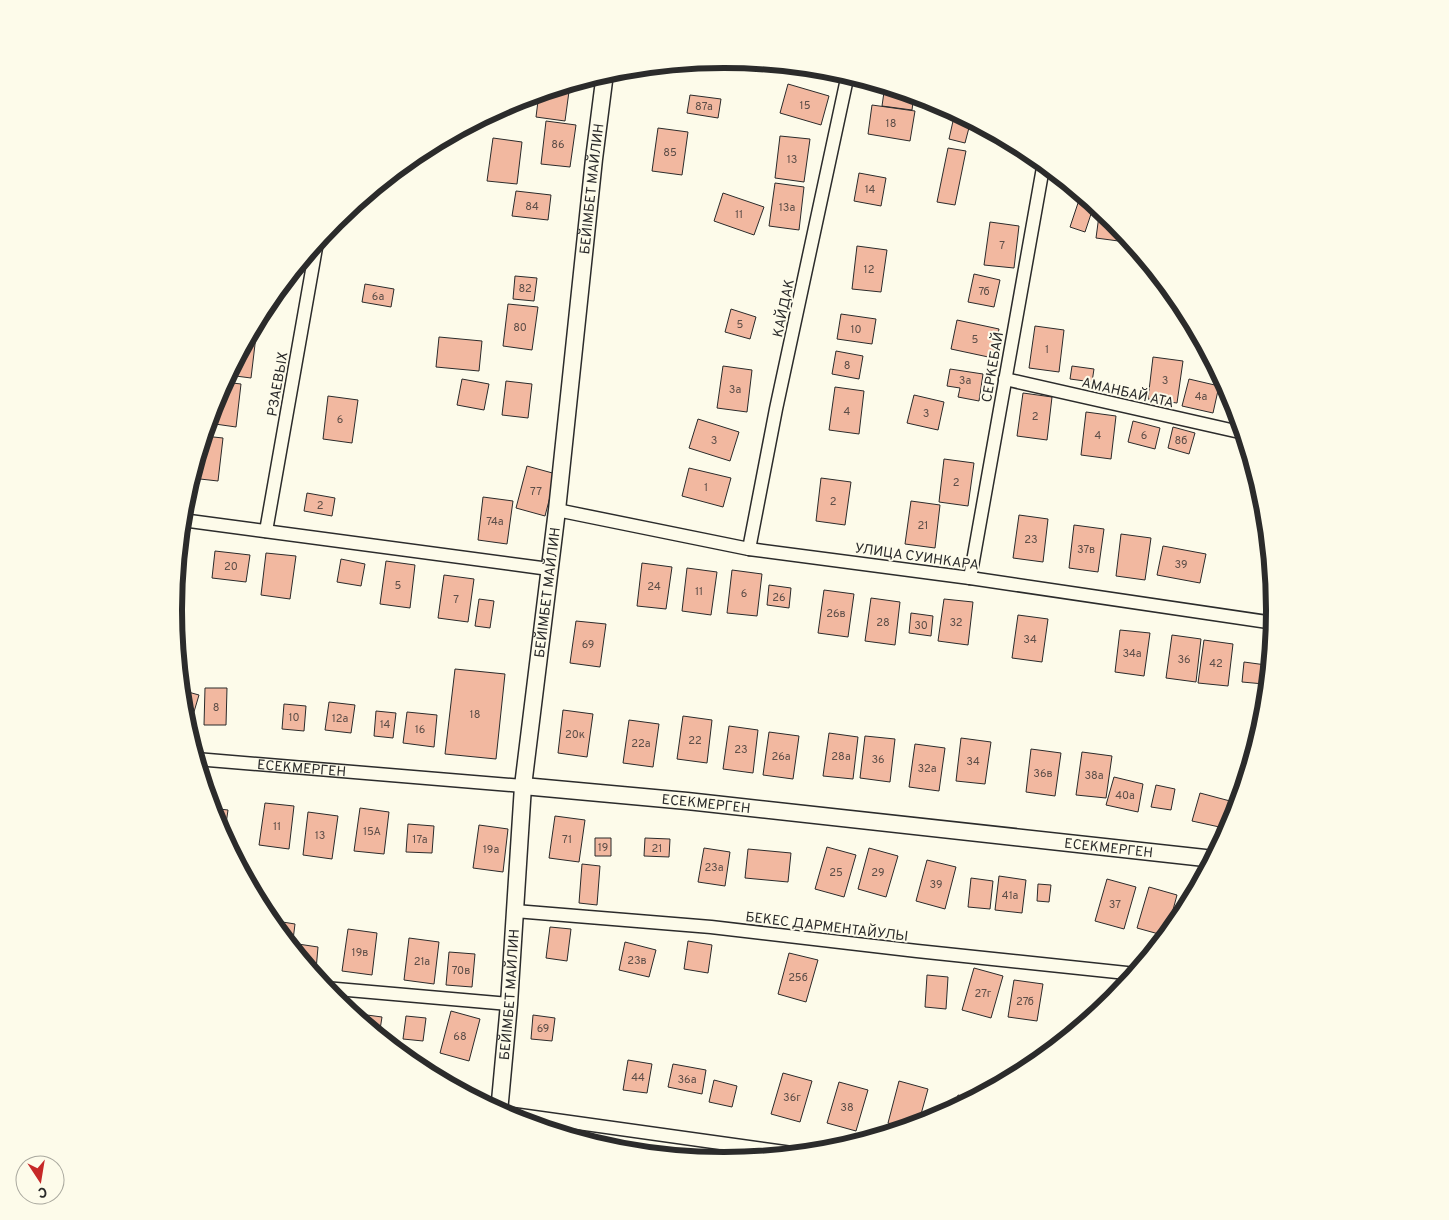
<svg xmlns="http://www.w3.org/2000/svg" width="1449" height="1220" viewBox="0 0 1449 1220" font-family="Overpass,sans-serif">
	<rect width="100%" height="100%" fill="#fdfbea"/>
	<path fill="#f2b8a0" stroke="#2b2b2b" d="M570 84 565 121 536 117 539 93Z
		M788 84 829 96 821 125 780 113Z
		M885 85 914 94 912 110 882 106Z
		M690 95 721 99 718 118 687 113Z
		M872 105 915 111 910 141 868 134Z
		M955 112 971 120 965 143 949 139Z
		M546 121 576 125 570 167 541 164Z
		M658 128 688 132 682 175 652 171Z
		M780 136 810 139 804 182 775 178Z
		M493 138 522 142 517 184 487 181Z
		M948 148 966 151 955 205 937 202Z
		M859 173 886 178 881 206 854 201Z
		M775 183 804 187 799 230 769 226Z
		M516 191 551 195 548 220 512 216Z
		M723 193 764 207 754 235 714 221Z
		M1078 203 1093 208 1085 232 1070 227Z
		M1100 208 1114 220 1127 235 1126 242 1096 238Z
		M990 222 1019 226 1014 268 984 265Z
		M857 246 887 250 881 292 852 289Z
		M974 274 1000 280 994 307 968 302Z
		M515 276 537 278 534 301 513 299Z
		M365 284 394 289 391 307 362 302Z
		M508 304 538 307 532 350 503 346Z
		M263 309 261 328 254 327Z
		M731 309 756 317 750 339 725 332Z
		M841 314 876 319 872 344 837 339Z
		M957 320 999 329 993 358 951 349Z
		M1035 326 1064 330 1059 372 1029 368Z
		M250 335 256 336 251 378 228 375Z
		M439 337 482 341 479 371 436 367Z
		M836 351 863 356 859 379 832 374Z
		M1153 357 1183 361 1177 403 1148 399Z
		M723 366 752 370 747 412 717 408Z
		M1072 366 1094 369 1092 382 1070 379Z
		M950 369 983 374 979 401 958 397 960 388 947 386Z
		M462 379 489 384 484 410 457 405Z
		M1189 379 1219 386 1213 413 1182 406Z
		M506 381 532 384 528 418 502 415Z
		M224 382 241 384 236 427 208 423 215 399Z
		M835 387 864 391 859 434 829 430Z
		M1023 393 1052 397 1047 440 1017 436Z
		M914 395 944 402 938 430 907 423Z
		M328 396 358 400 352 443 323 439Z
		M1233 397 1234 399 1240 419 1228 416Z
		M1086 412 1116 416 1111 459 1081 455Z
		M698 419 739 432 730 461 689 448Z
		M1133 421 1160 428 1155 449 1128 442Z
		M1173 427 1195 433 1189 454 1168 448Z
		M204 436 223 438 218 481 191 478Z
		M944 459 974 463 968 506 939 502Z
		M527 466 556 474 545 516 516 508Z
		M689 468 731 478 723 507 682 496Z
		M821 478 851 482 845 525 816 521Z
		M307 493 335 498 332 516 304 511Z
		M483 497 513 501 507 544 478 540Z
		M911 501 940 505 935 548 905 544Z
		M1019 515 1048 519 1043 562 1013 558Z
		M1074 525 1104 529 1098 572 1069 568Z
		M1121 534 1151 538 1145 580 1116 576Z
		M180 538 185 539 183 558H178Z
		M1163 546 1206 554 1200 583 1157 575Z
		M215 551 250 555 246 582 212 578Z
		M266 553 296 556 290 599 261 595Z
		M341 559 365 564 361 586 337 582Z
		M386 561 415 565 410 608 380 604Z
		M1271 561 1275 598 1266 597Z
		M642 563 672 567 666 609 637 606Z
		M687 568 717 572 711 615 682 611Z
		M732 570 762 574 757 616 727 613Z
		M444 575 474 579 468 622 438 618Z
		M769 585 791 588 789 608 767 605Z
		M824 590 854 594 848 637 818 633Z
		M871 598 900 602 895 645 865 641Z
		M479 599 494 601 490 628 475 626Z
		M944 599 973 602 968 645 938 641Z
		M911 613 933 616 931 636 909 633Z
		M1018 615 1048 619 1042 662 1012 658Z
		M576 621 606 624 600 667 570 663Z
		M1120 630 1150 633 1144 676 1115 672Z
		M1172 635 1201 639 1196 682 1166 678Z
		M1204 640 1233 644 1228 686 1198 683Z
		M1244 662 1266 665 1264 684 1242 682Z
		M455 669 505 674 496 759 445 754Z
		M205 688H227L226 725H204Z
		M181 690 199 695 188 732 184 717Z
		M329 702 355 705 351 733 325 730Z
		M284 704 306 706 304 731 282 729Z
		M563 710 593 714 587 757 558 753Z
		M376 711 396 713 393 738 374 736Z
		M407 712 437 715 434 747 403 743Z
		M683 716 712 720 707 763 677 759Z
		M629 720 659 724 653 767 623 763Z
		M729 726 758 730 753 773 723 769Z
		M769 732 799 736 793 779 763 775Z
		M829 733 858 737 853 779 823 776Z
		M865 736 895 739 890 782 860 778Z
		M961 738 991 742 985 784 956 781Z
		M915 744 945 748 939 791 909 787Z
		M1031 749 1061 753 1055 796 1026 792Z
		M1082 752 1112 756 1106 798 1076 795Z
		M1114 777 1143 784 1138 812 1106 805Z
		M1156 785 1175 789 1171 810 1151 807Z
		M1200 793 1230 801 1224 828 1192 821Z
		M265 803 294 806 289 849 259 845Z
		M211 808 228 810 224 838 215 821Z
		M360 808 389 812 384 854 354 851Z
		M308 812 338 816 332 859 303 855Z
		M555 816 585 820 579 862 549 858Z
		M408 824 434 826 432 853 406 852Z
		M479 825 508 829 503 872 473 868Z
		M595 838H611V856H595Z
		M645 838 670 839 669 857 644 856Z
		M827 847 856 855 844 897 815 889Z
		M704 848 730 852 725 886 698 882Z
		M869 848 898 856 886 897 858 889Z
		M748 849 791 853 788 882 745 878Z
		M927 860 956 867 945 909 916 901Z
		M582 864 600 866 597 905 579 903Z
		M999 876 1026 880 1022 913 995 910Z
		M971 878 993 881 990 909 968 907Z
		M1107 879 1136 887 1124 929 1095 921Z
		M1038 884 1051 885 1049 902 1037 901Z
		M1149 887 1177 895 1166 936 1137 928Z
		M270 920 295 924 292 948Z
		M550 927 571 929 567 961 546 958Z
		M348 929 377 933 372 975 342 971Z
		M409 938 439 942 434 984 404 980Z
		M688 941 712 945 708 973 684 969Z
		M625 942 656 950 649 977 619 970Z
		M298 944 318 947 316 970 309 969 297 954Z
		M449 952 475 954 472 987 446 985Z
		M789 953 818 960 806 1002 778 994Z
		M974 968 1003 976 991 1018 962 1010Z
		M927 975 948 977 946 1009 925 1007Z
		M1014 980 1043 984 1037 1021 1008 1017Z
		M1115 987 1123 989 1110 1003Z
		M451 1011 480 1019 469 1061 440 1053Z
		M352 1013 382 1017 379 1036 352 1014Z
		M533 1015 555 1018 552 1041 531 1039Z
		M406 1016 426 1018 423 1041 403 1039Z
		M628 1060 652 1064 647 1093 623 1090Z
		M673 1064 706 1070 702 1094 668 1087Z
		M783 1073 812 1081 800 1122 771 1114Z
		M714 1080 737 1086 732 1107 709 1102Z
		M899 1081 928 1089 918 1125 906 1128 888 1123Z
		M839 1082 868 1090 856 1131 827 1123Z
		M958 1095 973 1099 954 1109Z"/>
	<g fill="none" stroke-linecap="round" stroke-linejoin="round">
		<defs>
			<g id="street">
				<path d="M1005 379 1244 433"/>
				<path d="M557 510 749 549 970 578 1274 623"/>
				<path d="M182 520 549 569"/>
				<path d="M266 531 317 242"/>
				<path d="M749 549 776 409 848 74"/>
				<path d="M970 578 1044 162"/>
				<path id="s1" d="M196 759 523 786"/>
				<path d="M515 911 711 927 917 951 1136 974"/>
				<path d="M325 988 509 1004"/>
				<path d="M499 1112 799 1154"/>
			</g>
			<g id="secondary">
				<path id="s2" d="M523 786 687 801 1214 859"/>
				<path id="s3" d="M499 1112 509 1004 523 786 557 510 594 159 605 73"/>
			</g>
		</defs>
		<use href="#street" stroke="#2b2b2b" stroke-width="15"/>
		<use href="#secondary" stroke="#2b2b2b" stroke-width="19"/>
		<use href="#street" stroke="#fdfbea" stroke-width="12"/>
		<use href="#secondary" stroke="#fdfbea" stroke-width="16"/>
	</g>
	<g text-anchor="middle" stroke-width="4" stroke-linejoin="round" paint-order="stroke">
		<g font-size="11" fill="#5d4e48">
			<text x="805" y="109">15</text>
			<text x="704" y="110">87а</text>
			<text x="891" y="127">18</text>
			<text x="558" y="148">86</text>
			<text x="670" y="156">85</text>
			<text x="792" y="163">13</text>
			<text x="870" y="193">14</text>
			<text x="532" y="210">84</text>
			<text x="787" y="211">13а</text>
			<text x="739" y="218">11</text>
			<text x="1002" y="249">7</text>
			<text x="869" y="273">12</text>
			<text x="525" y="292">82</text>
			<text x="984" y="295">7б</text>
			<text x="378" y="300">6а</text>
			<text x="740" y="328">5</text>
			<text x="520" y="331">80</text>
			<text x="856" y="333">10</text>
			<text x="975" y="343">5</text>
			<text x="1047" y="353">1</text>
			<text x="847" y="369">8</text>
			<text x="965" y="384">3а</text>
			<text x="1165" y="384">3</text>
			<text x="735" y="393">3а</text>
			<text x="1201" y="400">4а</text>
			<text x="847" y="415">4</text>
			<text x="926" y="417">3</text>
			<text x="1035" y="420">2</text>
			<text x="340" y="423">6</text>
			<text x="1098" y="439">4</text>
			<text x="1144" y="439">6</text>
			<text x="714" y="444">3</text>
			<text x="1181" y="444">8б</text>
			<text x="956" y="486">2</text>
			<text x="706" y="491">1</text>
			<text x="536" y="495">77</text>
			<text x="833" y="505">2</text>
			<text x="320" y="509">2</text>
			<text x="495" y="525">74а</text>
			<text x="923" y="529">21</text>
			<text x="1031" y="543">23</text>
			<text x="1086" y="553">37в</text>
			<text x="1181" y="568">39</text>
			<text x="231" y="570">20</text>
			<text x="398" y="589">5</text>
			<text x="654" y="590">24</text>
			<text x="699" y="595">11</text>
			<text x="744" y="597">6</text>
			<text x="779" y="601">26</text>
			<text x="456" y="603">7</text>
			<text x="836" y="617">26в</text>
			<text x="883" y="626">28</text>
			<text x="956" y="626">32</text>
			<text x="921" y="629">30</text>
			<text x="1030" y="643">34</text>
			<text x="588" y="648">69</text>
			<text x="1132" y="657">34а</text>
			<text x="1184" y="663">36</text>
			<text x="1216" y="667">42</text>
			<text x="216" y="711">8</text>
			<text x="475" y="718">18</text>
			<text x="294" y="721">10</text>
			<text x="340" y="722">12а</text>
			<text x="385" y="728">14</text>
			<text x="420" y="733">16</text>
			<text x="575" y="738">20к</text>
			<text x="695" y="744">22</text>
			<text x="641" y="747">22а</text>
			<text x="741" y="753">23</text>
			<text x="781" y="760">26а</text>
			<text x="841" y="760">28а</text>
			<text x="878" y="763">36</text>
			<text x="973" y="765">34</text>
			<text x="927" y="772">32а</text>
			<text x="1043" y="777">36в</text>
			<text x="1094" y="779">38а</text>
			<text x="1125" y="799">40а</text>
			<text x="277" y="830">11</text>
			<text x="372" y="835">15А</text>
			<text x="320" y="839">13</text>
			<text x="420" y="843">17а</text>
			<text x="567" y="843">71</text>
			<text x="603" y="851">19</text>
			<text x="657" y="852">21</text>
			<text x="491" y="853">19а</text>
			<text x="714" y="871">23а</text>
			<text x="836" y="876">25</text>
			<text x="878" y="876">29</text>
			<text x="936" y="888">39</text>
			<text x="1010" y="899">41а</text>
			<text x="1115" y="908">37</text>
			<text x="360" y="956">19в</text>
			<text x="637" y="964">23в</text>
			<text x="422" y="965">21а</text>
			<text x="461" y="974">70в</text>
			<text x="798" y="981">25б</text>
			<text x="983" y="997">27г</text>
			<text x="1025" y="1005">27б</text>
			<text x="543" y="1032">69</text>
			<text x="460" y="1040">68</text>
			<text x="638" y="1081">44</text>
			<text x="687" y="1083">36а</text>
			<text x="792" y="1101">36г</text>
			<text x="847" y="1111">38</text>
		</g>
		<g font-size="14" fill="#2b2b2b" stroke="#fdfbea">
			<text dy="5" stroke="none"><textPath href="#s3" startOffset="928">БЕЙІМБЕТ МАЙЛИН</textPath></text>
			<text transform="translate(783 308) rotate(-78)" y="5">КАЙДАК</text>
			<text transform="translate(992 367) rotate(-80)" y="5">СЕРКЕБАЙ</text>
			<text transform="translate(277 384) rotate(-80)" y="5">РЗАЕВЫХ</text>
			<text transform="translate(1128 392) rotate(13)" y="5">АМАНБАЙ АТА</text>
			<text transform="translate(917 556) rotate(8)" y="5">УЛИЦА СУИНКАРА</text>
			<text dy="5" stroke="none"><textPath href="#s3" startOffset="522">БЕЙІМБЕТ МАЙЛИН</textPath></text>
			<text dy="5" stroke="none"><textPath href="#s1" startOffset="106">EСЕКМЕРГЕН</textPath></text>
			<text dy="5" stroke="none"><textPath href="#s2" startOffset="184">EСЕКМЕРГЕН</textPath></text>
			<text dy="5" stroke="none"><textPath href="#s2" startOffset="589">EСЕКМЕРГЕН</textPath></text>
			<text transform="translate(827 926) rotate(7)" y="5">БЕКЕС ДАРМЕНТАЙУЛЫ</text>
			<text dy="5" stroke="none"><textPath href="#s3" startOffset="118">БЕЙІМБЕТ МАЙЛИН</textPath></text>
		</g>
	</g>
	<path d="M0 0H1449V1220H0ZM182 610a542 542 0 1 1 1084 0a542 542 0 1 1-1084 0Z" fill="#fdfbea" fill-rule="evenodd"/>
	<path fill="none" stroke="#2b2b2b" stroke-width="6" d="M182 610a542 542 0 1 1 1084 0a542 542 0 1 1-1084 0Z"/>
	<g transform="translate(40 1180) rotate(168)"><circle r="24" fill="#fdfbea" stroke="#a9a89e"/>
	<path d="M0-4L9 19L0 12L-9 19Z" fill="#c62828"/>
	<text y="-8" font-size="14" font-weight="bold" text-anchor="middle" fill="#2b2b2b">С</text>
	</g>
</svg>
